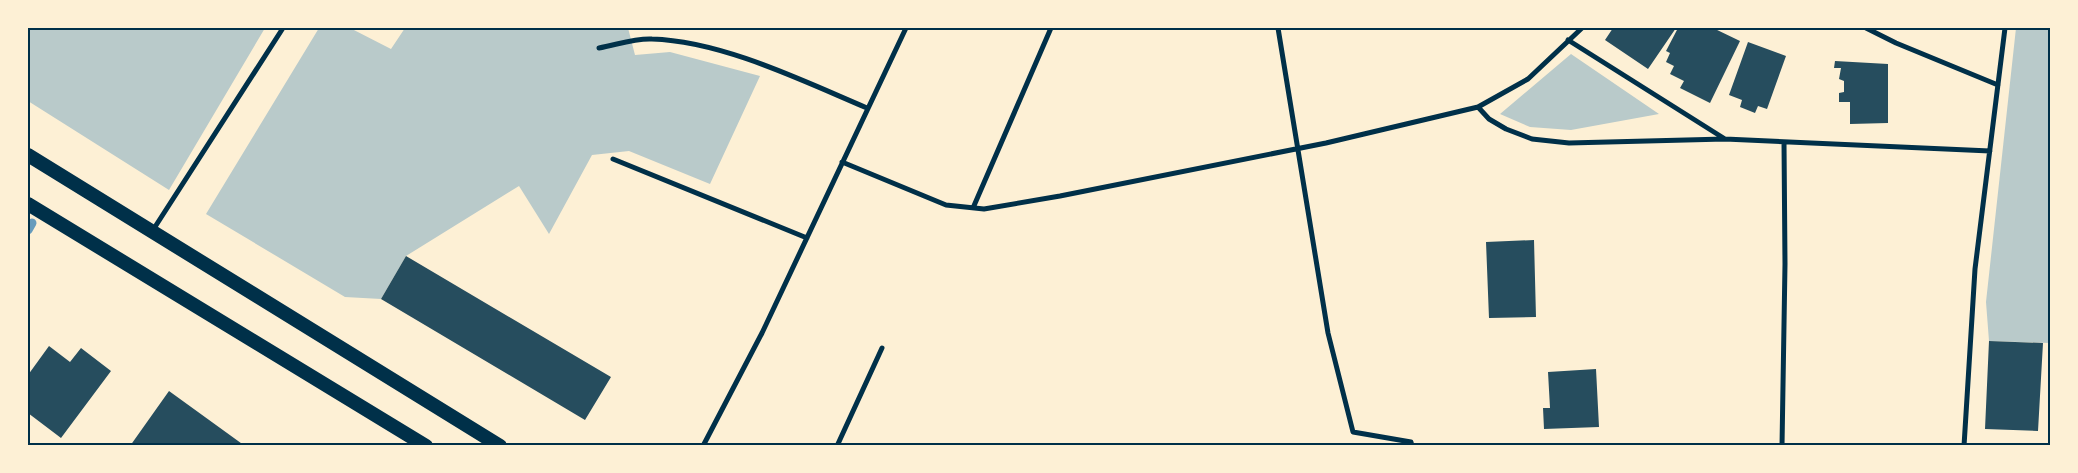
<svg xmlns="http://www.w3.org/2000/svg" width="2078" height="473" viewBox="0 0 2078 473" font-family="'Libre Baskerville',serif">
	<rect width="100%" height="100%" fill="#fdf0d5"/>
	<path fill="#b9caca" d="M28 28H265L169 190 28 101Z
		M319 28H350L391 49 405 28H628L635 55 670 52 760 76 710 184 629 151 592 155 549 234 519 186 406 256 381 299 345 297 206 214Z
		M2016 28H2050V343L1989 341 1986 302Z
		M1571 54 1659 114 1571 130 1530 127 1500 114Z"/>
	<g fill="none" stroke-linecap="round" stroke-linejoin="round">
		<path stroke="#669bbc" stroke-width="9" d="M28 230 32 223"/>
	</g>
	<path fill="#264d5e" d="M1613 28H1676L1648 69 1605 40Z
		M1678 28H1713L1740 41 1710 103 1680 88 1684 81 1670 74 1674 66 1666 62 1670 53 1666 51Z
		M1748 42 1786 56 1767 109 1758 106 1755 113 1740 107 1742 100 1729 95Z
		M1835 61 1888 64V123L1850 124V102H1839V93L1844 92V81L1839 79 1841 68H1834Z
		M1534 240 1536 317 1489 318 1486 242Z
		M406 256 611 377 585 420 381 299Z
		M1989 341 2043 343 2038 431 1985 429Z
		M49 346 70 362 81 348 111 371 61 438 28 413V375Z
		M1596 369 1599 427 1544 429 1543 408H1550L1548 372Z
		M169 391 245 446H130Z"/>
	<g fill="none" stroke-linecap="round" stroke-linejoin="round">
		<path stroke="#003049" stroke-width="5" d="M1278 28 1328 333 1353 432 1411 442 1412 446
			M1866 28 1896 43 1998 85
			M1568 40 1725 139
			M599 48C616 45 635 38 652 39 722 41 803 81 867 108
			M1478 107 1489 119 1506 129 1532 139 1569 143 1725 139 1990 151
			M613 159 807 238
			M842 162 946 205 984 209 1060 196 1326 143 1478 107 1528 79 1582 28
			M973 208 1051 28
			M153 230 283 28
			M703 446 762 333 906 28
			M837 446 882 348
			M1782 446 1785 264 1784 142
			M1964 446 1975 269 2005 28"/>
		<path stroke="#003049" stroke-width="14" d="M28 155 500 446
			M28 204 426 446"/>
	</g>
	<rect width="2078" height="473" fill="none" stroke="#fdf0d5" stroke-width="58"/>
	<rect x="29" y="29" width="2020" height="415" fill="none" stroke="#003049" stroke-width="2"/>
</svg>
